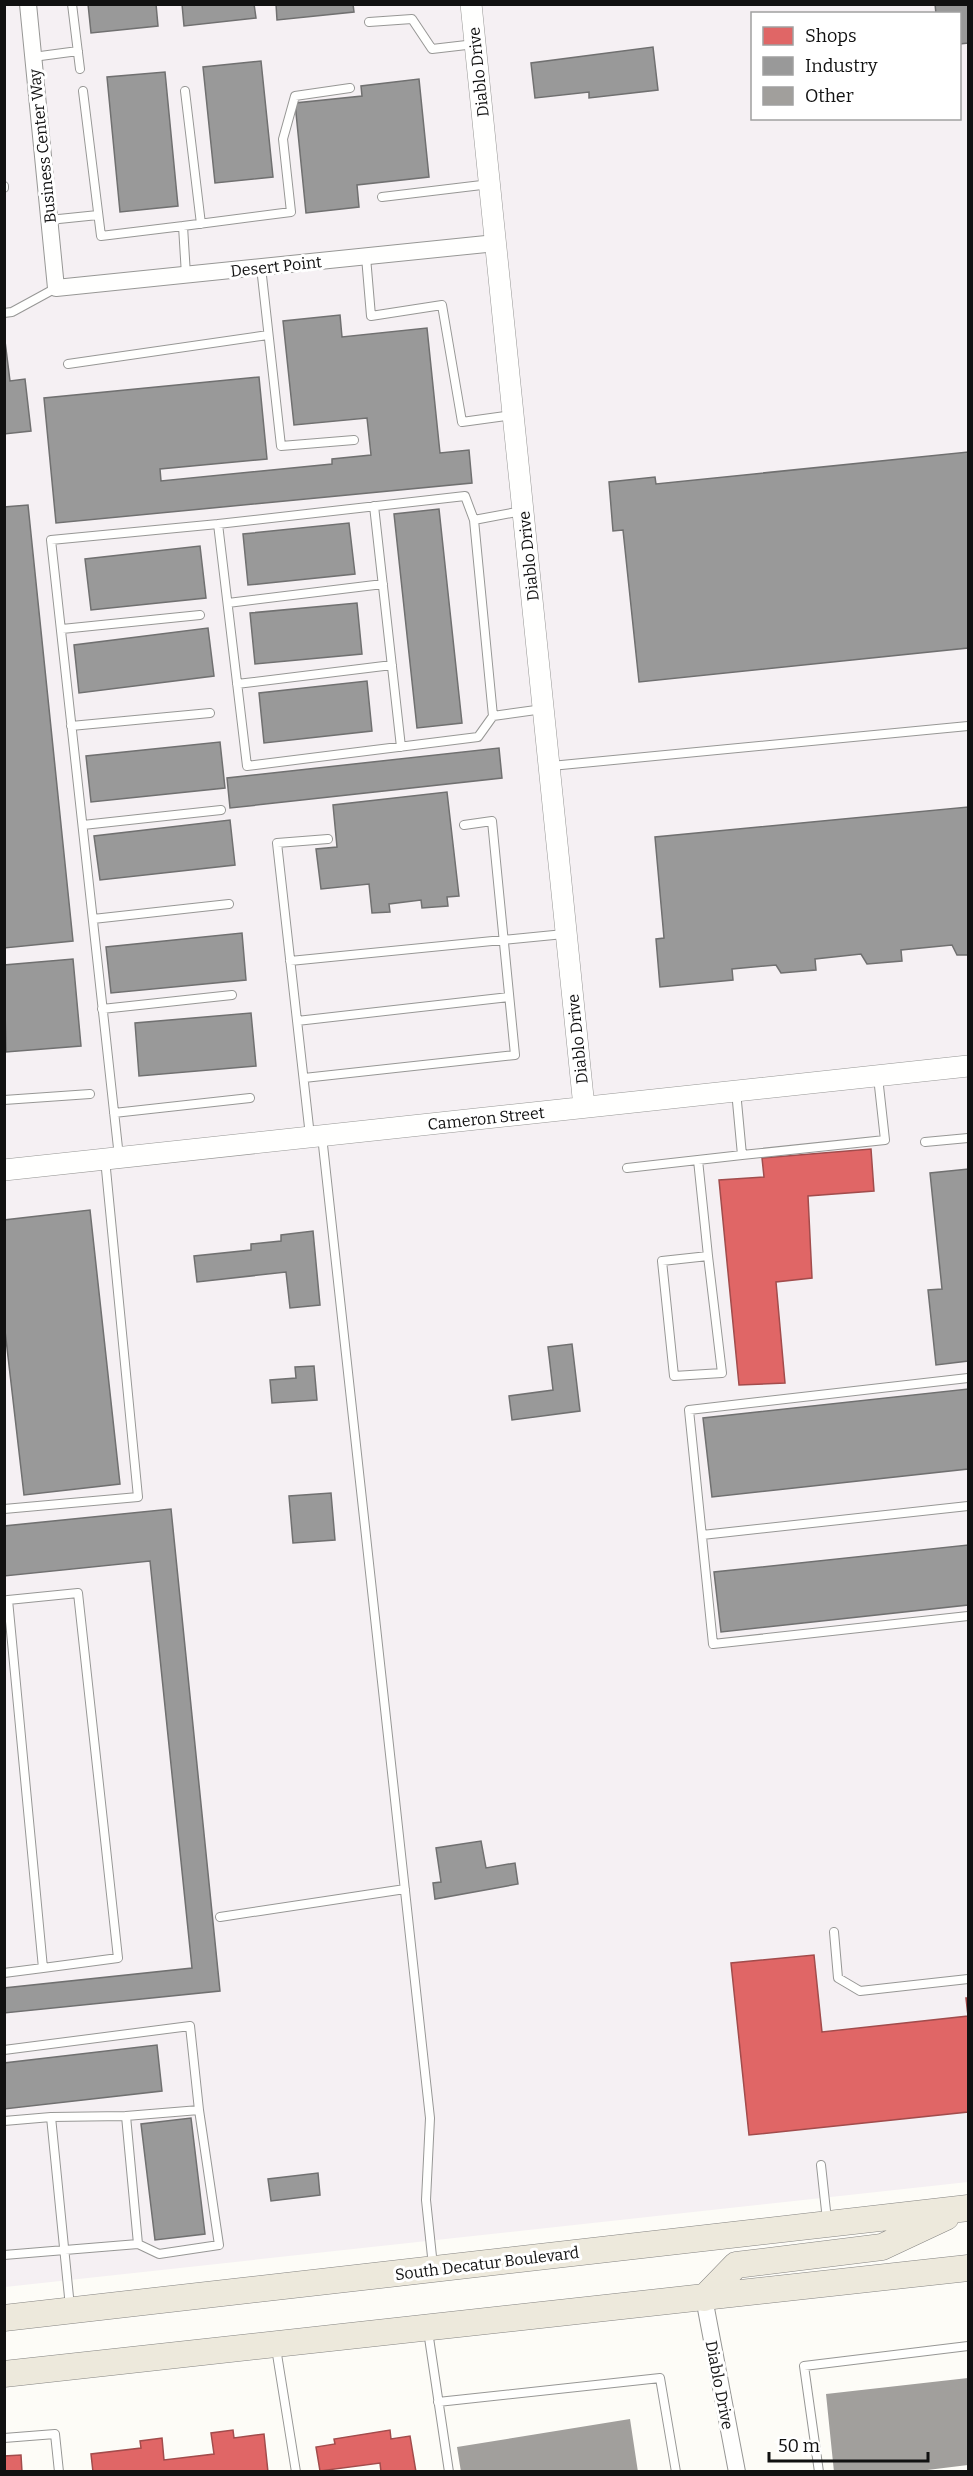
<svg xmlns="http://www.w3.org/2000/svg" width="973" height="2476" viewBox="0 0 973 2476" font-family="Bitter,serif">
	<rect width="100%" height="100%" fill="#fdfcf7"/>
	<path fill="#f5f0f3" fill-rule="evenodd" d="M4 5H968V2182L5 2287ZM752 14H960V118H752Z"/>
	<path fill="#e06666" stroke="#a24c4c" stroke-width="1.5" d="M871 1149 874 1191 808 1196 812 1278 776 1282 785 1383 739 1385 719 1180 764 1177 762 1158Z
		M814 1955 822 2032 968 2016 966 1998H968V2112L749 2135 731 1963Z
		M233 2430 234 2438 264 2434 268 2472H93L91 2454 141 2448 140 2441 162 2438 164 2460 214 2454 211 2433Z
		M390 2430 391 2439 410 2436 416 2472H381L380 2463 320 2471 316 2447 335 2444 334 2439Z
		M21 2455 22 2472H4V2456Z"/>
	<path fill="#999" stroke="#707070" stroke-width="1.5" d="M88 4H156L158 26 91 33Z
		M182 4H254L256 18 184 26Z
		M276 4H353L354 12 277 20Z
		M935 4H968V43L960 44V14H936Z
		M653 47 658 90 589 98V92L535 98 531 63Z
		M261 61 273 177 215 183 203 67Z
		M165 72 178 206 120 212 107 77Z
		M419 79 429 177 357 185 359 207 306 213 295 103 362 96 361 86Z
		M340 315 342 337 427 328 440 453 469 450 472 483 56 523 44 398 259 377 267 459 160 469 161 481 332 464V459L371 455 367 418 294 425 283 321Z
		M4 333 10 381 25 379 31 431 4 434Z
		M968 452V648L639 682 623 530 613 531 609 482 655 477 656 484Z
		M28 505 73 941 4 948V507Z
		M439 509 462 723 417 728 394 514Z
		M349 523 355 574 248 585 243 534Z
		M200 546 206 598 91 610 85 559Z
		M357 603 362 654 255 664 250 613Z
		M208 628 214 676 79 693 74 645Z
		M367 681 372 731 264 743 259 693Z
		M220 742 225 788 91 802 86 756Z
		M499 748 502 778 230 808 227 778Z
		M447 792 459 896 447 897 448 906 422 908 421 900 389 904 390 912 372 913 369 884 321 889 316 849 337 847 333 805Z
		M968 807V955H957L952 945 901 950 902 961 867 964 861 954 815 959 816 970 781 973 776 965 732 969 733 980 660 987 656 939 664 938 655 837Z
		M230 820 235 865 100 880 94 836Z
		M242 933 246 980 111 993 106 947Z
		M73 959 81 1046 6 1052 4 965Z
		M251 1013 256 1066 139 1076 135 1023Z
		M968 1169V1361L936 1365 928 1290 942 1289 930 1173Z
		M90 1210 120 1484 24 1495 4 1322V1220Z
		M313 1231 320 1305 290 1308 286 1272 197 1282 194 1256 251 1250V1244L281 1241V1235Z
		M572 1344 580 1411 512 1420 509 1396 553 1390 548 1347Z
		M314 1366 317 1400 272 1403 270 1380 296 1378 295 1367Z
		M968 1389V1469L712 1497 703 1418Z
		M331 1493 335 1540 293 1543 289 1496Z
		M171 1509 220 1991 4 2013V1988L192 1968 150 1561 4 1576V1526Z
		M968 1545V1605L721 1632 714 1572Z
		M481 1841 486 1868 515 1863 518 1884 435 1899 433 1883 441 1882 436 1848Z
		M157 2045 162 2091 4 2109V2063Z
		M191 2118 205 2234 155 2240 141 2124Z
		M318 2173 320 2195 271 2201 268 2179Z"/>
	<path fill="#a19f9c" d="M968 2378V2465L911 2472H834L826 2394Z
		M630 2419 638 2472H461L457 2447Z"/>
	<g fill="none" stroke-linecap="round" stroke-linejoin="round">
		<defs>
			<path id="service" d="M72 4 80 69
				M369 22 412 19 432 49 475 44
				M33 57 78 51
				M83 91 101 236 183 226
				M185 91 201 224
				M4 186V188
				M382 197 490 184
				M49 220 98 215
				M366 257 371 316 442 305 462 422 513 415
				M261 267 281 446 354 440
				M186 275 183 226 291 212 283 139 295 96 350 88
				M4 313 12 312 56 288
				M68 364 268 335
				M374 506 401 747
				M474 520 493 716 543 709
				M218 524 247 766 478 737 493 716
				M228 603 383 584
				M62 629 200 615
				M237 684 392 665
				M71 726 210 713
				M551 766 968 726
				M83 825 221 810
				M93 919 229 904
				M290 961 564 934
				M102 1009 232 995
				M297 1021 509 997
				M304 1078 515 1055 492 821 464 825
				M4 1100 90 1094
				M114 1113 250 1098
				M310 1136 277 843 328 839
				M322 1136 430 2118 426 2200 433 2266
				M925 1142 968 1138
				M742 1155 885 1140 878 1077
				M119 1157 51 540 218 524 465 496 474 520 522 511
				M698 1160 708 1256 662 1261 674 1376 722 1373 708 1256
				M627 1168 742 1155 736 1091
				M968 1378 689 1410 713 1644 968 1616
				M4 1509 138 1497 105 1159
				M702 1535 968 1506
				M8 1600 78 1593 118 1958 43 1968
				M220 1917 405 1889
				M834 1932 838 1978 860 1991 968 1979
				M4 1973 43 1968 8 1600 5 1601
				M4 2050 190 2026 199 2110
				M126 2116 199 2110 219 2245 159 2254 138 2244
				M4 2121 51 2117 70 2307
				M821 2165 827 2220
				M4 2255 138 2244 126 2116 51 2117
				M428 2331 449 2472
				M276 2348 296 2472
				M438 2402 660 2378 676 2472
				M4 2438 55 2434 59 2472
				M819 2472 804 2366 968 2346"/>
			<path id="minor" d="M28 4 56 288 496 243
				M704 2298 737 2472"/>
			<path id="tertiary" d="M471 4 584 1107
				M4 1170 968 1066"/>
			<path id="primary" d="M704 2298 736 2265 882 2247 946 2217
				M4 2318 968 2208
				M4 2374 968 2268"/>
		</defs>
		<use href="#service" stroke="#979795" stroke-width="10"/>
		<use href="#minor" stroke="#979795" stroke-width="18"/>
		<use href="#tertiary" stroke="#979795" stroke-width="22"/>
		<use href="#primary" stroke="#858482" stroke-width="27"/>
		<use href="#service" stroke="#fffffe" stroke-width="8"/>
		<use href="#minor" stroke="#fffffe" stroke-width="16"/>
		<use href="#tertiary" stroke="#fffffe" stroke-width="21"/>
		<use href="#primary" stroke="#ede9dc" stroke-width="26"/>
	</g>
	<g text-anchor="middle" stroke-width="6" stroke-linejoin="round" paint-order="stroke">
		<g font-size="16" fill="#111" stroke="#fff">
			<text transform="translate(478 72) rotate(-96)" y="6">Diablo Drive</text>
			<text transform="translate(42 146) rotate(-96)" y="6">Business Center Way</text>
			<text transform="translate(276 266) rotate(-6)" y="6">Desert Point</text>
			<text transform="translate(528 556) rotate(-96)" y="6">Diablo Drive</text>
			<text transform="translate(577 1039) rotate(-96)" y="6">Diablo Drive</text>
			<text transform="translate(486 1118) rotate(-6)" y="6">Cameron Street</text>
			<text transform="translate(487 2263) rotate(-7)" y="6">South Decatur Boulevard</text>
			<text transform="translate(720 2385) rotate(79)" y="6">Diablo Drive</text>
		</g>
	</g>
	<rect width="973" height="2476" fill="none" stroke="#111111" stroke-width="12"/>
	<rect x="751" y="12" width="210" height="108" fill="#ffffff" stroke="#a0a0a0" stroke-width="1.5"/>
	<rect x="763" y="27" width="30" height="18" fill="#e06666" stroke="#a0a0a0" stroke-width="1.5"/>
	<text x="805" y="42" font-size="18" fill="#111111">Shops</text>
	<rect x="763" y="57" width="30" height="18" fill="#999999" stroke="#a0a0a0" stroke-width="1.5"/>
	<text x="805" y="72" font-size="18" fill="#111111">Industry</text>
	<rect x="763" y="87" width="30" height="18" fill="#a19f9c" stroke="#a0a0a0" stroke-width="1.5"/>
	<text x="805" y="102" font-size="18" fill="#111111">Other</text>
	<path d="M769 2452v9h159v-9" fill="none" stroke="#111111" stroke-width="3"/>
	<text x="778" y="2452" font-size="18" fill="#111111" stroke="#ffffff" stroke-width="4.5" paint-order="stroke">50 m</text>
</svg>
